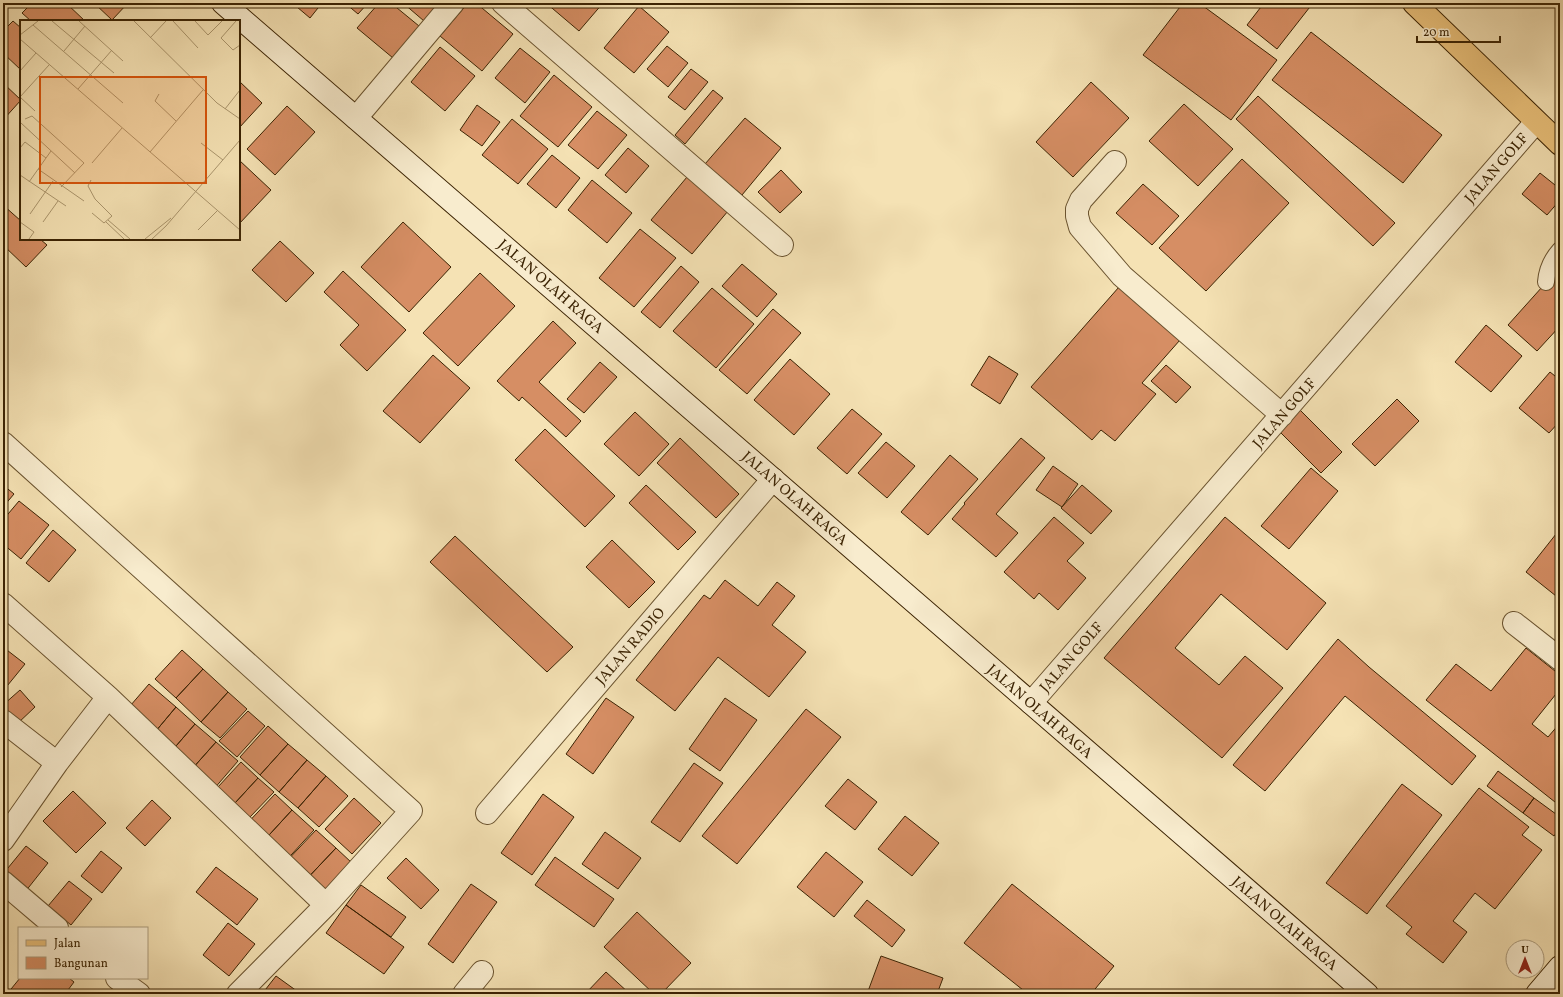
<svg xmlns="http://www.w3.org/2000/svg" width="1563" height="997" viewBox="0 0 1563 997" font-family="Vollkorn,serif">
	<rect width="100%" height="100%" fill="#f5e2b4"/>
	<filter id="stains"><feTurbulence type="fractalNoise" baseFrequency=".005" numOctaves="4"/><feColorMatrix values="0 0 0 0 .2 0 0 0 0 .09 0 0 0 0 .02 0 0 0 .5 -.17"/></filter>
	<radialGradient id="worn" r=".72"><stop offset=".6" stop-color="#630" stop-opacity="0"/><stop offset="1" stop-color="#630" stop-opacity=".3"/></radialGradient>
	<path fill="#d68e64" stroke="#3b2303" d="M32 3H66L85 21H31L22 13Z
		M94 3H128L112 20Z
		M300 3H322L310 18 297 7Z
		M345 3H368L358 14Z
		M379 3H391L419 26 393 58 357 28Z
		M403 3H439L424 21Z
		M468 3H476L513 34 482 71 440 36Z
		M546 3H603L579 31Z
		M1183 3H1199L1277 60 1231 120 1143 55Z
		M1264 3H1313L1277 49 1247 25Z
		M639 6 669 32 634 73 604 48Z
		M13 21 21 28V70L3 53V31Z
		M1311 32 1442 135 1403 183 1272 80Z
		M667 46 688 63 668 87 647 69Z
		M440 47 475 76 445 111 411 82Z
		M520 48 550 72 525 103 495 78Z
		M691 69 708 82 685 110 668 97Z
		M554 75 592 107 558 147 520 116Z
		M239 81 262 103 239 128Z
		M1091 82 1129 118 1073 177 1036 142Z
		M3 83 21 100 3 120Z
		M713 90 723 98 685 144 675 135Z
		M1258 96 1395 223 1373 246 1236 119Z
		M1184 104 1233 149 1198 186 1149 141Z
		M477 105 500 122 482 146 460 130Z
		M287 106 315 132 275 175 247 149Z
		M597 111 627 135 598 169 568 145Z
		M745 118 781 148 742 195 705 164Z
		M512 119 548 149 518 184 482 155Z
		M628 148 649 166 626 193 605 175Z
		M552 155 580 178 556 208 527 184Z
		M1242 159 1289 203 1206 291 1159 248Z
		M239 160 271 190 239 224Z
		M781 170 802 192 780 213 758 192Z
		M1540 173 1560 189V200L1547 215 1522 194Z
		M687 177 728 211 692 254 651 220Z
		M592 180 632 213 607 243 568 210Z
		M1143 184 1179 216 1152 245 1116 213Z
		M3 205 21 221V239H40L47 245 26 267 3 245Z
		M403 222 451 267 409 312 361 267Z
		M640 229 676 258 634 307 599 278Z
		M280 241 314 273 286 302 252 270Z
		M742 264 777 294 757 317 722 286Z
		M681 266 699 282 660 328 641 312Z
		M1560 267V326L1537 351 1508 325Z
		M343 271 406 330 367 371 340 345 359 325 324 292Z
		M480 273 515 306 458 366 423 333Z
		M1119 287 1180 340 1142 383 1156 394 1115 441 1101 430 1092 440 1031 387Z
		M712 288 754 324 716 368 673 331Z
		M773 309 801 333 747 394 719 370Z
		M553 321 576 343 539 382 581 421 566 437 522 397 519 401 497 381Z
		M1486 325 1522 356 1491 392 1455 362Z
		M433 355 470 388 420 443 383 411Z
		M989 356 1018 374 1000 404 971 385Z
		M790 359 830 394 794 435 754 400Z
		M600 362 617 377 584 413 567 399Z
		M1166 365 1191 387 1176 403 1151 381Z
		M1550 372 1560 380V421L1549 433 1519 408Z
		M1397 399 1419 421 1375 466 1352 444Z
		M852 409 882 434 847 474 817 448Z
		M1300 410 1342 452 1321 473 1279 431Z
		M635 412 669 444 639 476 604 444Z
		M545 429 615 496 585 527 515 460Z
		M680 438 739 494 716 518 657 463Z
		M1021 438 1045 458 996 514 1018 533 996 557 952 519 965 504 964 503Z
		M886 442 915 466 887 498 858 473Z
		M950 455 978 479 928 535 901 512Z
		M1053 466 1078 484 1062 507 1036 490Z
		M1311 468 1338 491 1289 549 1261 526Z
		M3 485 14 494 3 507Z
		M646 485 696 532 678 550 629 503Z
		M1082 485 1112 511 1091 534 1061 508Z
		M19 501 49 525 21 559 3 544V520Z
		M1054 517 1084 543 1067 561 1086 578 1058 610 1039 593 1034 599 1004 572Z
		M1225 517 1326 603 1287 650 1221 594 1175 648 1219 685 1245 656 1283 688 1222 758 1104 658Z
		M1560 529V591L1556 596 1526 572Z
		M53 530 76 550 49 582 26 563Z
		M455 536 573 647 547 672 430 562Z
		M612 540 655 582 629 608 586 567Z
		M725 580 758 606 777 582 795 596 772 625 806 652 769 697 718 657 675 711 636 680 704 595 710 599Z
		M1338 639 1369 667 1476 756 1452 785 1345 696 1265 791 1233 765Z
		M3 647 25 664 3 691Z
		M1526 648 1560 675V689L1532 724 1548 737 1560 723V806L1426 700 1456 664 1491 691Z
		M182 650 203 669 176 698 155 679Z
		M203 669 228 692 201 722 176 698Z
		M149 684 176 707 145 744 118 720Z
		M20 690 35 707 17 724 3 709V705Z
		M228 692 247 709 220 738 201 722Z
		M606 698 634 717 593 774 566 754Z
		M725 698 757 720 720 771 689 749Z
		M176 707 195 724 164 760 145 744Z
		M806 709 841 737 737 864 702 836Z
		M248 711 265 726 237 757 219 741Z
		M195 724 216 742 184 778 164 760Z
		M268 726 288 744 260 775 240 757Z
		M216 742 238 761 207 797 184 778Z
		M288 744 307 760 279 792 260 775Z
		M307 760 326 776 298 808 279 792Z
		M241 762 258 778 235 803 218 787Z
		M694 763 723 783 680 842 651 822Z
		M1498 771 1534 798 1523 813 1487 786Z
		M326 776 348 796 319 827 298 808Z
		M258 778 274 792 250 817 235 803Z
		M848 779 877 802 855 830 825 806Z
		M1402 784 1442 815 1367 914 1326 883Z
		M1479 788 1529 827 1522 835 1542 850 1495 909 1475 893 1453 921 1467 932 1443 963 1406 934 1412 927 1386 906Z
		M73 791 106 823 76 853 43 821Z
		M275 794 292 810 259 846 241 830Z
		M543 794 574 817 532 875 501 853Z
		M354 798 381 823 352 854 325 829Z
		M1534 798 1560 817V828L1554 836 1523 813Z
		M152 800 171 818 145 846 126 828Z
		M292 810 314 830 281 866 259 846Z
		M905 816 939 843 912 876 878 849Z
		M316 830 336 848 301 885 281 867Z
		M605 832 641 858 618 889 582 864Z
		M26 846 48 863 25 892 3 874Z
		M336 848 352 863 317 900 301 885Z
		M101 851 122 868 102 893 81 876Z
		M826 852 863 882 834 917 797 887Z
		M555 857 614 899 594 927 535 885Z
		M406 858 439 890 421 909 387 878Z
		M216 867 258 899 237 925 196 892Z
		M69 881 92 899 71 925 48 906Z
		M471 884 497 902 453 963 428 944Z
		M1012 884 1114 966 1091 994H1028L964 943Z
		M361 885 406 917 391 937 346 905Z
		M867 900 905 930 892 947 854 916Z
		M346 905 404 947 384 974 326 933Z
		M637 912 691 963 661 994H654L604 947Z
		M228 923 255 944 229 976 203 955Z
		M881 956 943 978 937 994H867Z
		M606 972 630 994H585Z
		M276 976 301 994H262Z
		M20 978H69L74 982 65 994H7Z"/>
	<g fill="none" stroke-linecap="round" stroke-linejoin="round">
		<defs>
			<path id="lane" d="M1546 282C1547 269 1551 260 1560 250"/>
			<path id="street" d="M503 3 782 245
				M356 118 453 3
				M1115 162 1081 200 1077 209V216L1080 227 1122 276 1282 415
				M3 443 411 811 326 905 238 994
				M3 604 108 697 326 905
				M1514 623 1560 659
				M1031 703 1536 122
				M3 721 57 763 108 697
				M487 813 773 479
				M3 840 57 763
				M3 882 57 928
				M117 978 139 994
				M464 994 482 972"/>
			<path id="secondary" d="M223 3 1367 994
				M1537 994 1560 967"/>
			<path id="primary" d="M1414 3 1560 144"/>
		</defs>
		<use href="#lane" stroke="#6a532f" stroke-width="18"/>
		<use href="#street" stroke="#6a532f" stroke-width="24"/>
		<use href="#secondary" stroke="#3b2303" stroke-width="24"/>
		<use href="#primary" stroke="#3b2303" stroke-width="24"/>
		<use href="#lane" stroke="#f8ecce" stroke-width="16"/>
		<use href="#street" stroke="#f8ecce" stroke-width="22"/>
		<use href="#secondary" stroke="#f8ecce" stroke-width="22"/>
		<use href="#primary" stroke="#eac17a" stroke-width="22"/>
	</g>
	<g text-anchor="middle" stroke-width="3" stroke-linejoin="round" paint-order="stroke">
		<g font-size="15" fill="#3b2303" stroke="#f8ecce">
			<text transform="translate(1496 168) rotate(-49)" y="5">JALAN GOLF</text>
			<text transform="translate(551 286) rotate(41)" y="5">JALAN OLAH RAGA</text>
			<text transform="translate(1284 413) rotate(-49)" y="5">JALAN GOLF</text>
			<text transform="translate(795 498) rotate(41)" y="5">JALAN OLAH RAGA</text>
			<text transform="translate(630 646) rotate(-49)" y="5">JALAN RADIO</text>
			<text transform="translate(1071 657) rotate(-49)" y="5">JALAN GOLF</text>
			<text transform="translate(1040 711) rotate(41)" y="5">JALAN OLAH RAGA</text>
			<text transform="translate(1285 923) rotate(41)" y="5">JALAN OLAH RAGA</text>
		</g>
	</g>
	<g transform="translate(20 20)">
		<rect width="220" height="220" fill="#f5e2b4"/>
		<path fill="none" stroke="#ab966d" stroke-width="1" d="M32 1 94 53M59 1 103 41M114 1 197 83 220 99M153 1 178 28M175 1 188 15 202 1M216 1 201 18 213 30 220 25M13 5 103 83M0 15 18 1M130 18 146 1M0 19 220 210M44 31 65 6M0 51 16 33M58 69 92 30M139 74 135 81 156 101M205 89 220 70M15 91 0 77 29 45M5 99 12 96 64 143 41 167M1 103 55 153M181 123 203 140M0 128 5 122 26 138 31 131M130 132 183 70M72 143 102 108M18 149 64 181M0 155 46 186M71 160 68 166 75 179 92 196 84 203 72 193M9 162 26 138M10 194 33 161M88 200 110 219M0 202 14 212 9 219M23 202 38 181M86 202 104 219M178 210 197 191M125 219 151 198M132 219 146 206 220 120"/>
		<path fill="#d7540b" fill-opacity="0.15" stroke="#d7540b" stroke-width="2" d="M20 57H186V163H20Z"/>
		<rect width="220" height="220" fill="none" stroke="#3b2303" stroke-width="2"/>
	</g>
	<rect width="1563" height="997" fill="none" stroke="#f5e2b4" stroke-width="16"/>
	<rect x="4" y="4" width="1555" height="989" fill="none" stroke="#3b2303" stroke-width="2"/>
	<rect x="8" y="8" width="1547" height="981" fill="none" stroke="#3b2303"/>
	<rect x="18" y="927" width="130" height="52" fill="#f8ecce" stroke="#ac9c7d"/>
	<rect x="26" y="940" width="20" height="6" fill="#eac17a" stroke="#ac9c7d"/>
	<text x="54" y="947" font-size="12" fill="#3b2303">Jalan</text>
	<rect x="26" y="957" width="20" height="12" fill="#d68e64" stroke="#ac9c7d"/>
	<text x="54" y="967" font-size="12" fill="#3b2303">Bangunan</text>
	<g transform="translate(1525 959)"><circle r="19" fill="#f8ecce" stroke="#ac9c7d"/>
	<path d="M0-3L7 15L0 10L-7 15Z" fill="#8f2418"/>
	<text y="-6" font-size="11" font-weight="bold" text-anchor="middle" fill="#3b2303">U</text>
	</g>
	<path d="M1417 36v6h83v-6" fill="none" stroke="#3b2303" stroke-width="2"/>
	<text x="1423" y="36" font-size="12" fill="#3b2303" stroke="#f8ecce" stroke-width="3" paint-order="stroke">20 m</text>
	<rect width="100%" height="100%" filter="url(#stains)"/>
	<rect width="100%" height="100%" fill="url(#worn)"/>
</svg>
